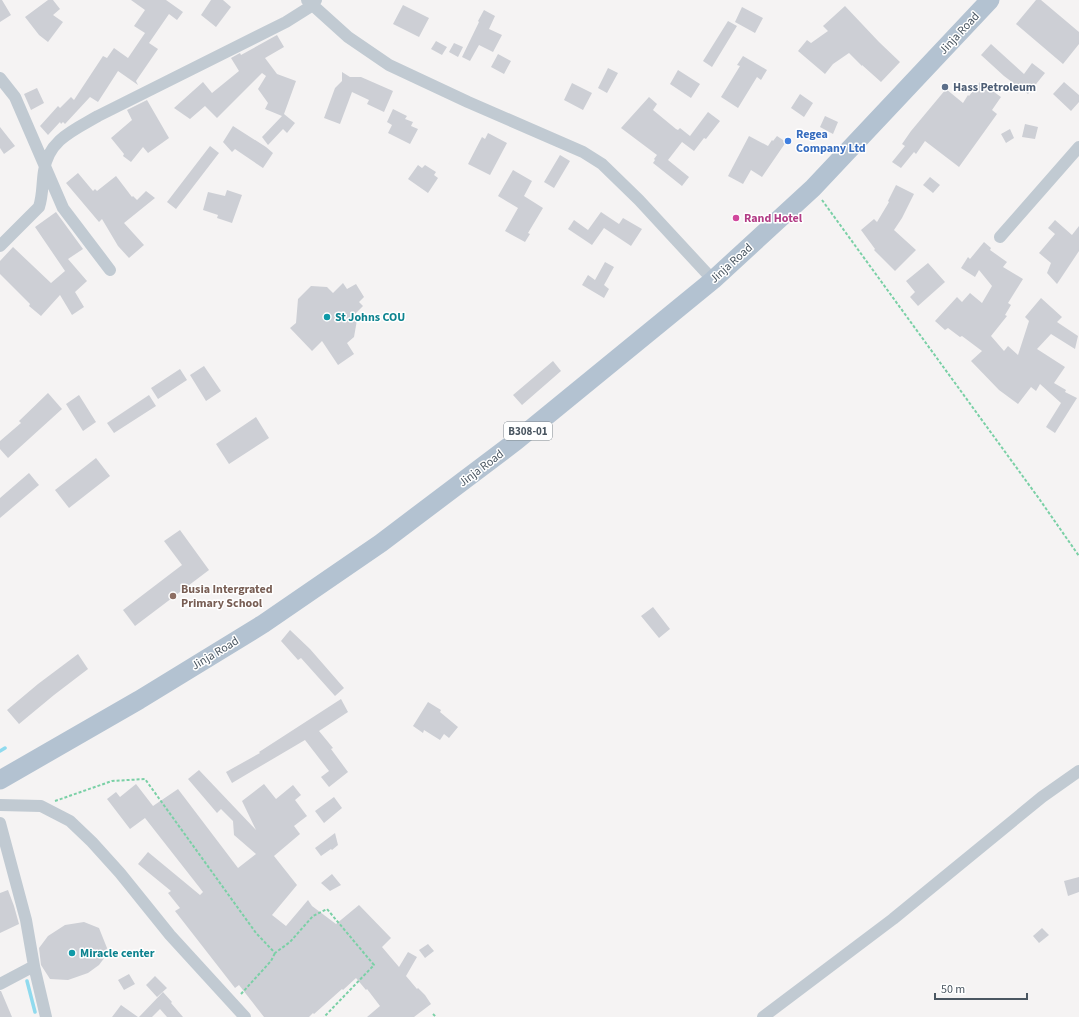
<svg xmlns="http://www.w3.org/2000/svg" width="1079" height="1017" viewBox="0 0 1079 1017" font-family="'Source Sans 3',sans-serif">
	<rect width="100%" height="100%" fill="#f5f3f3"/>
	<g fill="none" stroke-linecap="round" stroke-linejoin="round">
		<path stroke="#90daee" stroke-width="3.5" d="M0 751 5 748
			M27 981 35 1012"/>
	</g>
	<path fill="#cdcfd5" d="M0 0H2L11 15 0 22Z
		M48 0H53L60 9 53 15 63 22 48 42 39 35 25 17Z
		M131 0H166L183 12 177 20 169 14 149 43 158 49 136 81 138 85 118 71 98 102 90 97 65 124 63 122 61 124 60 122 48 135 40 126 58 106 60 108 71 97 74 100 103 56 107 58 114 48 128 58 145 33 134 26 145 10Z
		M211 0H223L231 7 216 27 201 15Z
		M1036 0H1041L1079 32V44L1063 64 1016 24Z
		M403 5 429 18 419 37 393 24Z
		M845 6 879 42 900 62 881 82 862 65V66L849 53 833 64 825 74 798 51 807 40 811 43 828 31 823 26Z
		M742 7 763 18 755 33 735 22Z
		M484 10 495 16 489 29 502 35 493 52 479 45 470 61 462 57 479 22 478 21Z
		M728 21 737 26 712 67 703 61Z
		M277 35 284 47 265 58 277 74 296 81 284 114 295 123 287 133 283 129 268 145 262 137 282 116 265 109 268 103 258 89 266 76 262 73 217 118 205 106 190 119 174 108 203 82 212 93 239 71 231 58 240 53 241 55Z
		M436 41 447 47 442 55 431 49Z
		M454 43 463 47 458 57 449 52Z
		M991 44 1024 74 1032 63 1045 73 1028 94 1004 76 981 55Z
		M498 54 511 61 504 74 491 67Z
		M743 56 767 70 761 80 757 77 738 108 721 97 740 66 737 65Z
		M608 68 618 73 607 93 598 88Z
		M678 70 700 84 691 98 670 84Z
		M342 72 350 77H361L393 91 384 112 367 104 369 100 352 92 340 124 324 118 335 88 342 81Z
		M980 82 1001 97 992 110 997 114 959 167 925 141 916 154 914 152 901 168 892 162 905 146 902 144 911 131 946 89 963 103 968 95 969 96Z
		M1064 82 1079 95V102L1071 111 1053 94Z
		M572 83 592 93 583 110 564 100Z
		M37 88 44 103 31 110 24 94Z
		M800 94 813 103 804 117 791 108Z
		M649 97 657 104 653 110 676 129 678 130 680 128 690 136 708 112 720 121 706 139 704 138 694 151 682 142 668 160 689 177 682 186 653 163 655 160 654 159 657 155 621 128Z
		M147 100 169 138 148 153 143 147 131 162 123 156 124 154 111 138 132 120 127 110Z
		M393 109 407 116 405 119 413 122 411 126 418 129 410 144 388 133 392 125 387 122Z
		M825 116 838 122 833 134 820 127Z
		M1025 124 1038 127 1035 139 1022 137Z
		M233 126 266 147 273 153 263 168 235 149 232 152 223 142Z
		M0 127 15 146 4 154 0 148Z
		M1010 129 1014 138 1006 143 1001 134Z
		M488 133 507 143 490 175 468 164 482 137 485 139Z
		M749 136 768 146 772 140 773 141 777 136 786 142 762 177 751 170 743 184 728 176Z
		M210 146 219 153 176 209 167 202Z
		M560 155 570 161 554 188 544 182Z
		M418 165 422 168 425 165 436 172 434 175 438 178 428 193 408 179Z
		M513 170 532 181 524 196 543 208 528 233 530 234 525 242 505 231 518 208 498 196Z
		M78 173 93 191 95 189 97 191 116 176 132 197 133 196 137 200 146 191 155 198 124 223 144 245 129 258 118 246 102 219 99 222 66 183Z
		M930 177 940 185 933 193 923 185Z
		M896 185 914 194 902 218 894 230 916 250 895 271 874 250 875 249 861 230 874 219 877 222 889 202 888 201Z
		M227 190 242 195 232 223 217 218 218 215 203 210 208 192 225 196Z
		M56 212 83 249 68 259 87 281 75 292 84 307 72 315 60 295 41 316 29 306 30 304 0 274V261L13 247 51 283 65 271 35 227Z
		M601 212 619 224 623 218 642 229 631 246 604 228 592 245 568 229 574 220 588 230Z
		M1055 220 1072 235 1079 226V251L1057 284 1047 273 1051 263 1039 253 1055 234 1048 228Z
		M984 242 991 248 990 250 1007 262 1003 267 1023 279 1008 303 1011 305 1005 315 1007 316 991 336 1004 351 1008 346 1018 355 1029 321 1025 317 1041 298 1062 317 1057 322 1078 336 1075 349 1051 334 1037 349 1065 367 1054 383 1066 390 1065 392 1077 398 1055 433 1046 427 1061 403 1040 384 1036 391 1031 387 1018 404 999 390 971 361 982 351 962 336 960 337 948 328 945 330 935 321 957 297 962 302 970 293 982 303 992 286 979 270 975 277 961 268 968 257 970 259Z
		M605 262 614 267 604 285 609 289 604 298 582 285 588 275 595 280Z
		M928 263 945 282 918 306 910 297 915 292 906 281Z
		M343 283 347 289 356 284 364 297 359 302 363 306 354 315 357 320 354 337 347 343 354 354 338 365 322 341 312 351 290 328 296 323 298 299 311 286 327 287 333 293Z
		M553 361 561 371 522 405 513 395Z
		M204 366 221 391 206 401 190 375Z
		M180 369 187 380 158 399 151 388Z
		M48 393 62 409 8 458 0 449V441L21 423 19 421Z
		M79 395 96 422 83 431 66 404Z
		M149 395 156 406 114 433 107 423Z
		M256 417 269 438 229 464 216 444Z
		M96 458 110 476 69 508 55 490Z
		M29 473 39 485 0 518V498Z
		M180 530 209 570 135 626 123 610 182 565 164 541Z
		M653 607 670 629 659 638 641 616Z
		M290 630 310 649 344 688 335 696 301 658 298 660 281 641Z
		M78 654 88 669 54 695 19 724 7 710 38 684Z
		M341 699 348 712 319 731 333 748 331 749 348 772 329 787 321 777 329 771 305 740 232 783 226 772 260 753 259 752Z
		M428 702 441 710 440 712 458 727 449 738 444 734 440 740 424 730 423 733 413 726Z
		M199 770 256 830 242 801 264 784 276 799 293 785 301 795 295 800 307 816 294 826 300 834 274 856 297 885 272 915 286 926 308 900 312 906 336 924 359 905 391 938 382 947 399 967 408 952 417 957 406 976 417 989 418 988 425 995 431 1004 414 1017H367L380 1006 367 989 366 990 356 978 343 990 342 989 314 1014 313 1013 309 1017H264L239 985 235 988 175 911 180 908 168 893 171 891 138 864 148 852 200 895 203 892 145 818 130 829 107 799 116 792 120 797 136 784 153 806 178 789 238 868 256 854 234 835 233 821 221 809 217 813 188 779Z
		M334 797 342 808 324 823 315 811Z
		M335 833 338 845 332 850 331 849 321 856 315 848Z
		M332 874 341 885 330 891 321 883Z
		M1079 877V892L1068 896 1064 881Z
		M8 890 14 906 19 924 0 933V893Z
		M84 922 99 928 107 948 105 957 99 965 88 973 68 980 50 979 41 965 39 948 48 936 65 925Z
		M1042 928 1049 935 1039 943 1033 936Z
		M428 944 434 951 425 958 419 950Z
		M129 974 135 984 124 990 118 980Z
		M155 976 167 988 157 997 146 985Z
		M0 991H1L12 1017H0Z
		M163 992 172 1002 171 1003 183 1017H167L160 1009 152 1017H139Z
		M121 1005 138 1017H112Z"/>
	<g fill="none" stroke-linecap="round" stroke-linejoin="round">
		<path stroke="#7ad0a6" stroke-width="2" stroke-dasharray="3 2" stroke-linecap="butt" d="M822 200 1040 500 1079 556
			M55 801 112 781 145 779 256 933 275 953 290 942 313 916 327 909 374 965 324 1017
			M241 994 271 961 275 953
			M433 1014 436 1017"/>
		<path stroke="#c1cad2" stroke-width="12" d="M307 0 348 37 389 65 468 102 583 152 602 164 639 200 713 280
			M0 78 15 97 63 208 110 270
			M1000 237 1079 147
			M0 246 39 207C43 195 42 183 44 171 48 140 74 130 98 116L286 22 313 5 316 0
			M0 805 41 806 70 821 92 842 120 873 170 935 245 1017
			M0 823 26 920 34 966 0 984
			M34 966 46 1017
			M763 1017 893 919 1042 797 1079 771"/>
		<path stroke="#b3c2d1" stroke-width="19" d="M0 780 139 700 263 624 381 543 516 441 713 280 813 188 990 0"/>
	</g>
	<circle fill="#5c6f8a" stroke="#fff" stroke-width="1.5" cx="945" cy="87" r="4"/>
	<circle fill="#3f7fe0" stroke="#fff" stroke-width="1.5" cx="788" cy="141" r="4"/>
	<circle fill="#d1479c" stroke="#fff" stroke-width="1.5" cx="736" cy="218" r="4"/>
	<g fill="#0f9aa8" stroke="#fff" stroke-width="1.5">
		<circle cx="327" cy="317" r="4"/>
		<circle cx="72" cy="953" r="4"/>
	</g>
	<circle fill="#8d6e63" stroke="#fff" stroke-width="1.5" cx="173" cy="596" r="4"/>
	<g text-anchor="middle" stroke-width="3" stroke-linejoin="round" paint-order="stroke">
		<rect fill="#fff" stroke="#808990" stroke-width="1" x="504" y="422" width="48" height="18" rx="3"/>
		<g font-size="11" font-weight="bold" fill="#4a5661">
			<text x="528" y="435">B308-01</text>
		</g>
		<g font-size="12" fill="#4a5661" stroke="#fff">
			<text transform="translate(959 33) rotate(-47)" y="4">Jinja Road</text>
			<text transform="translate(731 263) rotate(-42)" y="4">Jinja Road</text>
			<text transform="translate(481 468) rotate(-37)" y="4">Jinja Road</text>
			<text transform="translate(215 653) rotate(-31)" y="4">Jinja Road</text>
		</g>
		<g font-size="12" font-weight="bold" fill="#4e5e75" stroke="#fff" text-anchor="start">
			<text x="953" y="91">Hass Petroleum</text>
		</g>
		<g font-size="12" font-weight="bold" fill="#366cbe" stroke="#fff" text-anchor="start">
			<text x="796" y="138">Regea<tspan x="796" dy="14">Company Ltd</tspan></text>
		</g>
		<g font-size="12" font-weight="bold" fill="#b23c85" stroke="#fff" text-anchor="start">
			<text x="744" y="222">Rand Hotel</text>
		</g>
		<g font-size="12" font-weight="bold" fill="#0d838f" stroke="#fff" text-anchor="start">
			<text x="335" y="321">St Johns COU</text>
			<text x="80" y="957">Miracle center</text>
		</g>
		<g font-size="12" font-weight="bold" fill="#785e54" stroke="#fff" text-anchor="start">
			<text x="181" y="593">Busia Intergrated<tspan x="181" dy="14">Primary School</tspan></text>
		</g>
	</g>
	<path d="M935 993v6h92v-6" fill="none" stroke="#4a5661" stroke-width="2"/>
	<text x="941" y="993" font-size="12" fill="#4a5661" stroke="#ffffff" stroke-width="3" paint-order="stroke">50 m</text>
</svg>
